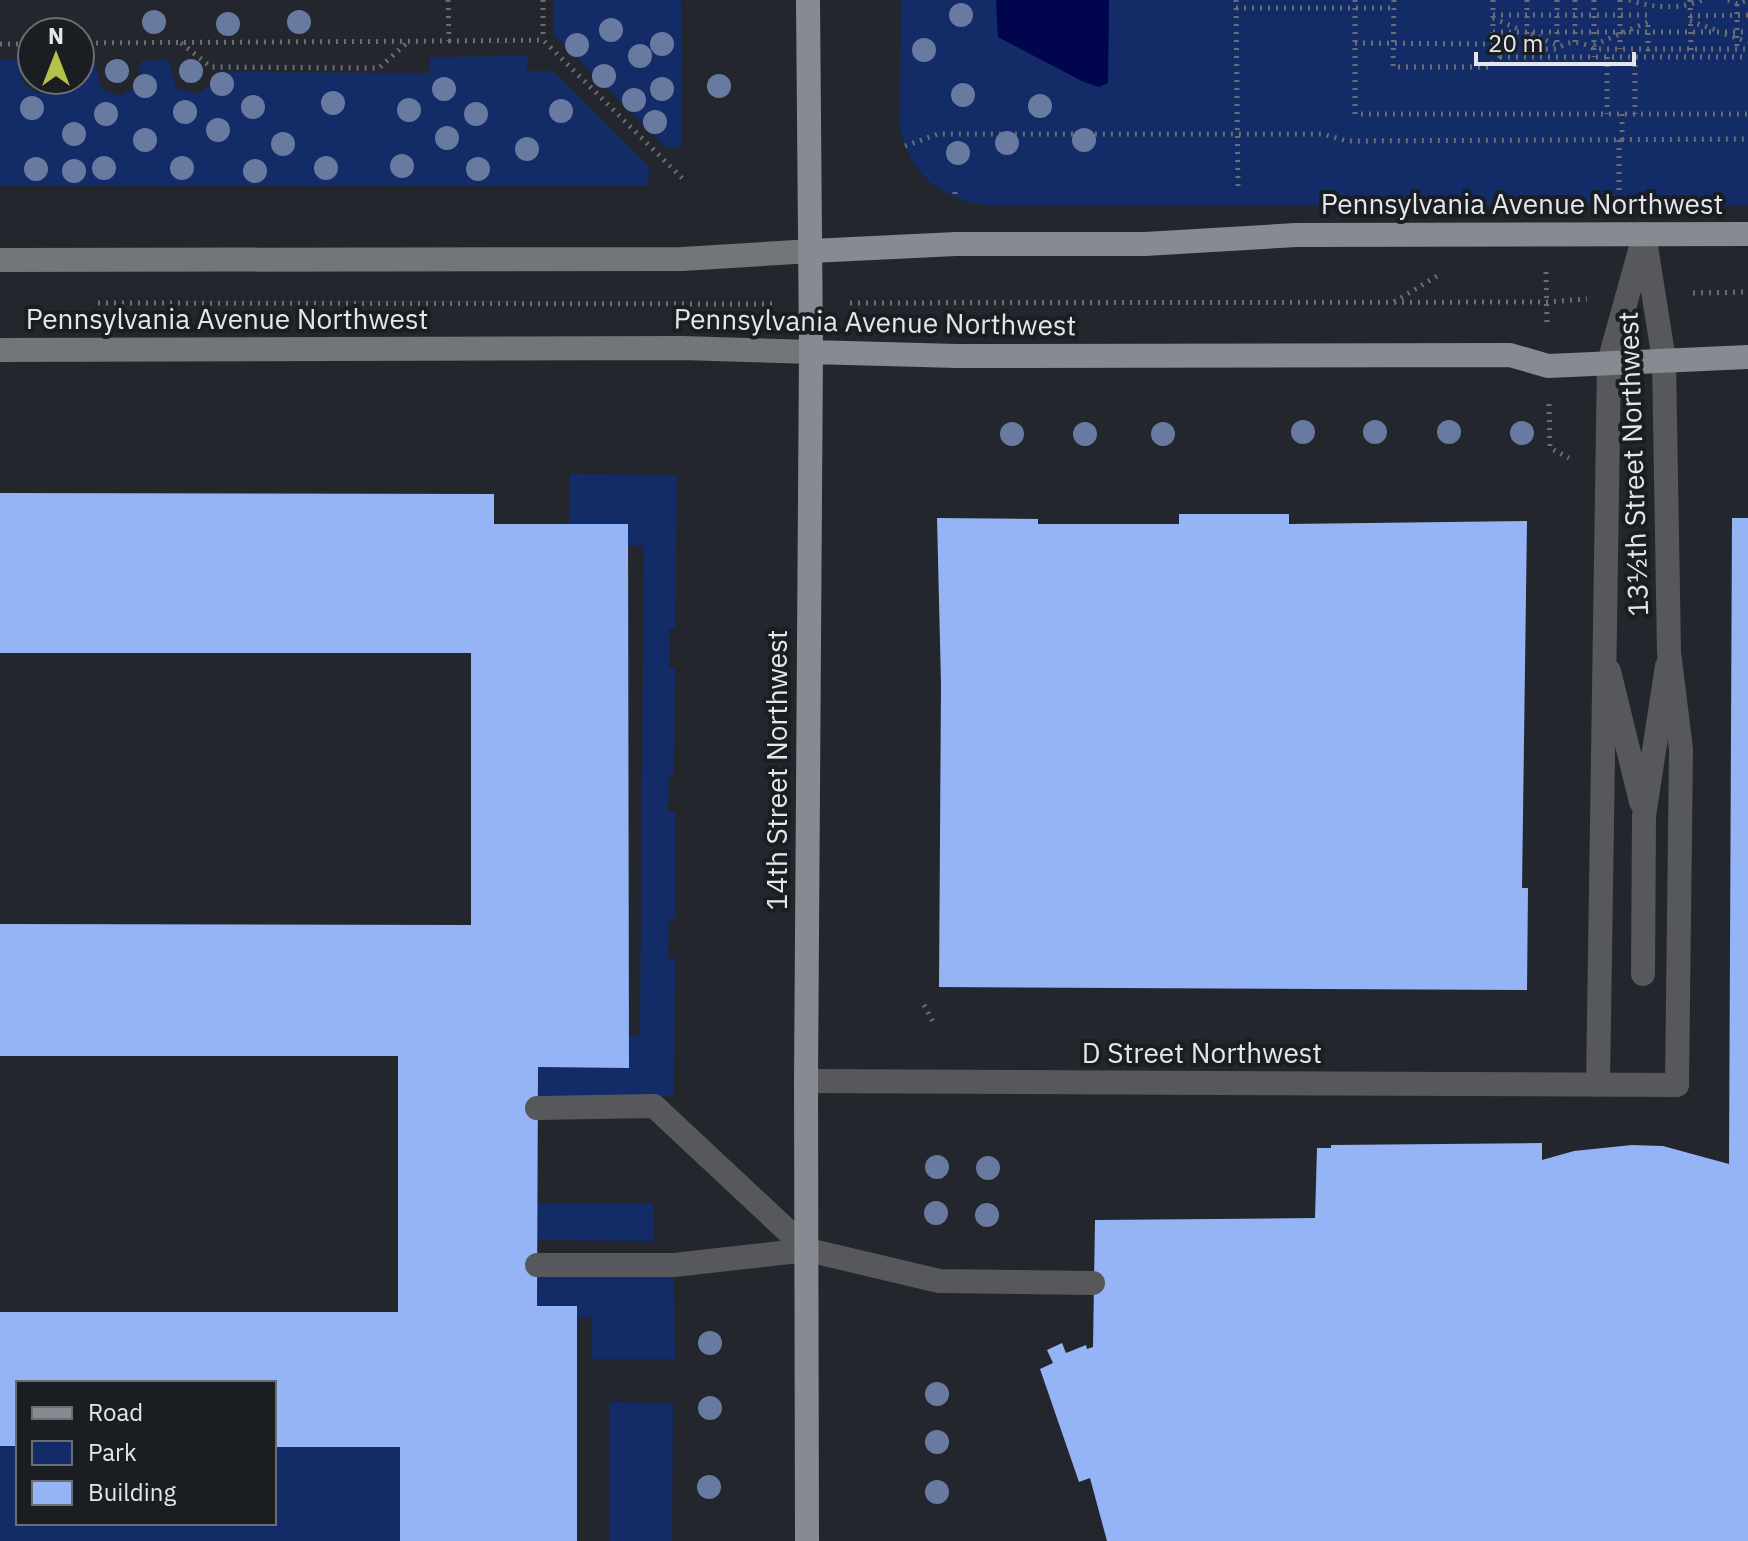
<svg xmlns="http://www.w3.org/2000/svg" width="1748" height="1541" viewBox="0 0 1748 1541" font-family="'IBM Plex Sans',sans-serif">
	<rect width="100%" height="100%" fill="#23262c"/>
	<path fill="#132b67" d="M554 0H681L682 148H666L554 34Z
		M901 0H1748V205H984C938 198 911 174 900 129Z
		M528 56 527 71H553L649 167 648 186H0V60H19L23 84 39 94 57 91 63 80H80V60H95L101 88 120 96 138 86 141 61 169 60 176 88 196 94 213 84 216 72 429 73 430 57Z
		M570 474 677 475 675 628 669 629V667L675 668 674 774 669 775 668 811 675 812V918L669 919 668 958H675L674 1096 538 1095V1067L628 1068 629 1036H640L644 545H628V524H569Z
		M537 1204H653V1241L537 1240Z
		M537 1276H674L675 1359H592V1317H577V1306H537Z
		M609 1402 673 1403 672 1541H609Z
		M0 1446H18V1523H274V1447H400V1541H0Z"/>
	<path fill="#00054e" d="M996 0H1109L1108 83 1099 87 1084 82 998 37Z"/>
	<path fill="#94b4f6" d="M0 493 494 494V524H628L629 1068 538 1067 537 1306H577V1541H400V1447H274V1383H18V1446H0V1312H398V1056H0V924L471 925V653H0Z
		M1179 514H1289V524L1527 521 1522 888H1528L1527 990 939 987 941 684 937 518 1038 519V524H1179Z
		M1732 518H1748V1541H1107L1090 1478 1079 1482 1040 1369 1053 1363 1047 1350 1062 1343 1066 1353 1086 1345 1087 1349 1093 1347 1095 1220 1315 1218 1317 1148H1331V1145L1542 1143V1160L1574 1151 1632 1145 1663 1146 1729 1164Z"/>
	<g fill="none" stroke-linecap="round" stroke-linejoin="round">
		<path stroke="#6a6d72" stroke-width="5" stroke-dasharray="2 6" stroke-linecap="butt" d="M543 0V40
			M1236 0 1238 192
			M1355 0V114H1748
			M1394 0 1393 67H1489L1500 57
			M1493 0V44
			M1527 0V49
			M1557 0V47
			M1594 0V57
			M1620 0V49
			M1629 0C1653 8 1679 10 1702 0
			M1690 0 1691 51
			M1728 0 1737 4 1747 0
			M1737 4V51
			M1236 8H1394
			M1493 15H1648
			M1690 16 1748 15
			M1493 18 1521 30
			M1690 21 1716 30
			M1493 32H1748
			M1531 34 1557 45
			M1725 34 1748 42
			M449 41 543 40 684 180
			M1575 42V0
			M80 43 449 41 448 0
			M181 43 211 67 379 68 409 41
			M1355 43 1493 44 1503 49H1557C1568 40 1582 41 1594 49H1748
			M0 44H32
			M1594 45 1648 22
			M1648 51V21
			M1500 57H1748
			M1607 57V114
			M1635 57V114
			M1622 114V140
			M1619 140V192
			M905 146 938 134H1323L1347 141 1748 139
			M955 192V200
			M1546 272 1547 326
			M1693 293 1748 292
			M1394 302 1437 276
			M98 303 772 304
			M850 303 1546 302 1587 299
			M1549 404 1550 448 1569 458
			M924 1005 933 1022"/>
		<path stroke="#57585c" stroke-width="24" d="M1609 671 1641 802
			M1643 974 1644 816 1667 666
			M537 1108 654 1106 808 1250
			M537 1265H674L808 1250 939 1281 1093 1283"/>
		<path stroke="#57585c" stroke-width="24" d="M806 1081 1677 1085 1681 749 1669 652 1664 360 1644 234
			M1598 1085 1609 362 1644 236"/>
		<path stroke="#72757a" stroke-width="24" d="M0 260 682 259 811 251
			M0 350 681 348 811 352"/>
		<path stroke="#878a91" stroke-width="24" d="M811 251 956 244H1145L1296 235 1748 234
			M811 352 957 356 1510 355 1548 366 1748 357
			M807 1541 806 1081 811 352 808 0"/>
	</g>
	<g fill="#687a9f">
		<circle cx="961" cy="15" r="12"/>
		<circle cx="154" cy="22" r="12"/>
		<circle cx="299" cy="22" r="12"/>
		<circle cx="228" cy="24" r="12"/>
		<circle cx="611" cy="30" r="12"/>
		<circle cx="662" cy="44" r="12"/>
		<circle cx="577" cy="45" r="12"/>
		<circle cx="924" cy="50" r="12"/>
		<circle cx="640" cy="56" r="12"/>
		<circle cx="117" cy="71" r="12"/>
		<circle cx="191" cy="71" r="12"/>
		<circle cx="604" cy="76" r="12"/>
		<circle cx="222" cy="84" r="12"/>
		<circle cx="145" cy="86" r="12"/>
		<circle cx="719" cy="86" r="12"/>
		<circle cx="444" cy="89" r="12"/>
		<circle cx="662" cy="89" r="12"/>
		<circle cx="963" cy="95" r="12"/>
		<circle cx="634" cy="100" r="12"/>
		<circle cx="333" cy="103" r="12"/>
		<circle cx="1040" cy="106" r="12"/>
		<circle cx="253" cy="107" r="12"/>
		<circle cx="32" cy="108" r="12"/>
		<circle cx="409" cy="110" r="12"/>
		<circle cx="561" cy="111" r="12"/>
		<circle cx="185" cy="112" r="12"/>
		<circle cx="106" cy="114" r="12"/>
		<circle cx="476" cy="114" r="12"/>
		<circle cx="655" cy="122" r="12"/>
		<circle cx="218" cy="130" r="12"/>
		<circle cx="74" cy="134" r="12"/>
		<circle cx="447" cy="138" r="12"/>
		<circle cx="145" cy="140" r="12"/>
		<circle cx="1084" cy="140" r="12"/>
		<circle cx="1007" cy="143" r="12"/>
		<circle cx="283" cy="144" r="12"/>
		<circle cx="527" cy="149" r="12"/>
		<circle cx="958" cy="153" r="12"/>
		<circle cx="402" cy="166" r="12"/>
		<circle cx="104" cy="168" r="12"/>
		<circle cx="182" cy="168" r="12"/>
		<circle cx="326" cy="168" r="12"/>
		<circle cx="36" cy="169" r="12"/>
		<circle cx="478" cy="169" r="12"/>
		<circle cx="74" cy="171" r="12"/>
		<circle cx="255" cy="171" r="12"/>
		<circle cx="1303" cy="432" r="12"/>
		<circle cx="1375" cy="432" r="12"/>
		<circle cx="1449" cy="432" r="12"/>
		<circle cx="1522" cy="433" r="12"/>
		<circle cx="1012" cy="434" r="12"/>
		<circle cx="1085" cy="434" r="12"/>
		<circle cx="1163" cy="434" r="12"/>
		<circle cx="937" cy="1167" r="12"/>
		<circle cx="988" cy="1168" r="12"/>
		<circle cx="936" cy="1213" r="12"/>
		<circle cx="987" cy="1215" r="12"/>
		<circle cx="710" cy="1343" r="12"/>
		<circle cx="937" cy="1394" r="12"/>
		<circle cx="710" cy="1408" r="12"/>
		<circle cx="937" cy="1442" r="12"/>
		<circle cx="709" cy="1487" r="12"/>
		<circle cx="937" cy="1492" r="12"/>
	</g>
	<g text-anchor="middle" stroke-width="8" stroke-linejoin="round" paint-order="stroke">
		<g font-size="28" fill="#e4e6ea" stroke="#1a1d22">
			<text x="1522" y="214">Pennsylvania Avenue Northwest</text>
			<text x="227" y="329">Pennsylvania Avenue Northwest</text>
			<text transform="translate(875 322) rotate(1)" y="10">Pennsylvania Avenue Northwest</text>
			<text transform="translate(1633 464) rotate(-92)" y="10">13½th Street Northwest</text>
			<text transform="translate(777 770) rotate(-90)" y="10">14th Street Northwest</text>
			<text x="1202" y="1063">D Street Northwest</text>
		</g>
	</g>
	<rect x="16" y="1381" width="260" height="144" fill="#1a1d22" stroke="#6b6d72" stroke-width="2"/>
	<rect x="32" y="1407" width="40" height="12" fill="#878a91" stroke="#6b6d72" stroke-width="2"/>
	<text x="88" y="1421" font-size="24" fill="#e4e6ea">Road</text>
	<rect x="32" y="1441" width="40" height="24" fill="#132b67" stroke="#6b6d72" stroke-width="2"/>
	<text x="88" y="1461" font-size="24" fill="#e4e6ea">Park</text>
	<rect x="32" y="1481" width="40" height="24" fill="#94b4f6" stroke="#6b6d72" stroke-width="2"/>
	<text x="88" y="1501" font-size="24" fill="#e4e6ea">Building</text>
	<g transform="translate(56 56)"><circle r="38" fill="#1a1d22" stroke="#6b6d72" stroke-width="2"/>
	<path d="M0-6L14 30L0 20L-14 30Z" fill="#b6c149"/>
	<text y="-12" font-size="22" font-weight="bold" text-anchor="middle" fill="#e4e6ea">N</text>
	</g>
	<path d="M1476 52v12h158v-12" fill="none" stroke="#e4e6ea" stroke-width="4"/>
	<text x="1488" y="52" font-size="24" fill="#e4e6ea" stroke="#1a1d22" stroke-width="6" paint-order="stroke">20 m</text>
</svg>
